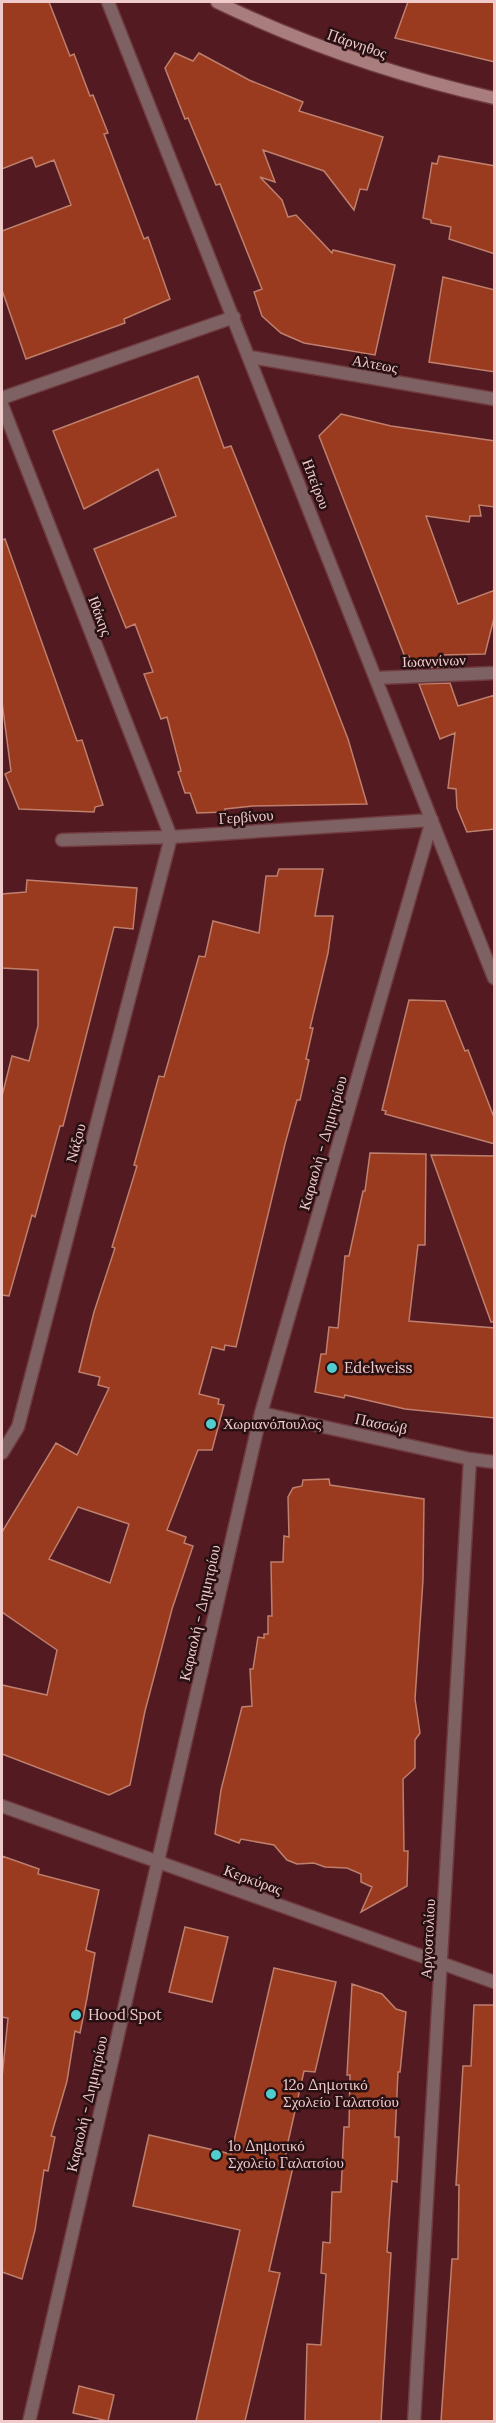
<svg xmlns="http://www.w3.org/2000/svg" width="496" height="2423" viewBox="0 0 496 2423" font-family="Lora,serif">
	<rect width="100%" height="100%" fill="#531b21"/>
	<path fill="#9a3a1f" stroke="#be7f6d" stroke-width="1.5" fill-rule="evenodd" d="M2 2H49L70 56 74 54 90 96 93 95 108 133 104 134 144 239 148 237 170 299 124 319 125 323 26 359 2 290V231L71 205 54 160 36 167 32 157 2 169Z
		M408 2H495V62L395 38Z
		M175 53 193 61 199 53 249 80 303 102 299 111 383 137 367 190 360 189 354 210 324 171 263 150 275 182 260 177 282 200 288 217 296 215 332 253 333 250 395 265 375 355 304 343 281 333 262 316 254 292 262 289 220 184 216 185 188 118 185 119 165 68Z
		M439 156 495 166V254L449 239 451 227 431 223V220L423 218 432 163 437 164Z
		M443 277 495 290V372L429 362Z
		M198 376 224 448 231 446 314 651 348 739 367 804 253 806 225 809V812L197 813 190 793H185L178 772 181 771 167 717 161 719 144 674 153 672 135 624 126 628 94 549 176 516 158 469 84 509 53 431Z
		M341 414 391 426 495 441V507L479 505 481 516H470L469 522 426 516 458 604 495 590V614L485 654 439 655 444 667 413 668 409 656 405 657 319 436Z
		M5 539 77 741 82 740 103 805 95 807 94 812 19 809 5 774 11 771 2 702V540Z
		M450 683 458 706 495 695V829L467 832 457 808 456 789 448 788 455 733 440 739 419 684Z
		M279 869H323L315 916H333L328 953 310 1028H313L306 1059 309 1060 300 1100H297L285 1144 236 1347 225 1345 224 1350 212 1347 199 1394 219 1399 218 1404 224 1405 212 1450H198L167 1530 186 1537 184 1543 193 1546 172 1609 145 1711 130 1785 109 1795 2 1754V1685L47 1695 57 1650 2 1612V1532L56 1443 77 1455 109 1388 98 1385 100 1377 79 1372 94 1312 115 1248 112 1247 137 1166 134 1165 159 1076 164 1077 199 956 205 957 213 921 259 933 266 876H277ZM78 1507 129 1524 110 1583 49 1559Z
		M27 880 137 888 133 929 114 927 63 1126H60L35 1217 32 1215 9 1296 2 1295V1096L12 1056 29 1061 38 1026V970L2 968V894L26 892Z
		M409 1000 445 1001 465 1051 468 1050 495 1120V1144L385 1114 386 1111 382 1110Z
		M370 1153 426 1154 425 1245H418L409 1321 495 1328V1418L405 1409 345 1395 344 1398 315 1392 321 1354H326L329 1327 338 1328 345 1256H349L363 1191H365Z
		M431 1155 495 1156V1322H491Z
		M329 1479 330 1485 424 1499 423 1580 415 1699 420 1733 415 1740V1768L403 1779 404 1851H408L407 1886 361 1912 372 1887 361 1882V1874L347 1868 325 1867 314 1863 297 1864 287 1860 274 1845 241 1839 239 1843 215 1834 221 1790 242 1707 252 1706 250 1669H253L258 1637 264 1638V1634H268V1616H272L271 1562H283L284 1536 289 1537 288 1497 293 1488 302 1486 303 1480Z
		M2 1856 39 1869 38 1874 99 1890 86 1950 95 1953 87 1998 80 2033 75 2031 67 2081 51 2136 55 2137 48 2171 44 2170 35 2230 22 2279 2 2272V2078L8 2018 2 2017Z
		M185 1927 228 1937 212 2002 169 1992Z
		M274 1968 336 1982 315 2072 304 2071 288 2142 284 2165 293 2167 269 2271 280 2273 245 2421H196L240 2230 133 2206 149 2135 231 2154Z
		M352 1984 382 1994 396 2009 406 2012 400 2072H398L395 2137H399L397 2182 392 2181 387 2252 391 2253 381 2421H305L307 2344 321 2345 326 2274 321 2273 323 2242 330 2243 332 2192H341L344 2127H349L350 2075H347Z
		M474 2005H495V2421H441L452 2259H458L459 2185H456L463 2066H471Z
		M79 2386 114 2395 108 2421 73 2413Z"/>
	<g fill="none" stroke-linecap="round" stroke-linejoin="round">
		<defs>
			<path id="street" d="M108 2 494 978
				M250 357 494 399
				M2 398 234 317
				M2 405 171 837
				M376 678 494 673
				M261 1413 470 1459 494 1462
				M2 1453 18 1427 171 837
				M2 1806 494 1982
				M29 2422 261 1413 432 820 171 837 62 840
				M414 2422 470 1459"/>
			<path id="secondary" d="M217 2C306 45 397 76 494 98"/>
		</defs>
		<use href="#street" stroke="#6f3b40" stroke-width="15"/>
		<use href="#secondary" stroke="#6f3b40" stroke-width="15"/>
		<use href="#street" stroke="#7e6162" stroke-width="12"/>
		<use href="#secondary" stroke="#a97c7d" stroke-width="12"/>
	</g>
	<g fill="#52cdce" stroke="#291012" stroke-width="2">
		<circle cx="332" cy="1368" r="6"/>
		<circle cx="211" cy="1424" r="6"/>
		<circle cx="76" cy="2015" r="6"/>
		<circle cx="271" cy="2094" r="6"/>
		<circle cx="216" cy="2155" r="6"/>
	</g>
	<g text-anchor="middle" stroke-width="5" stroke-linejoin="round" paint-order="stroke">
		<g font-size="15" fill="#f0cbcc" stroke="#291012">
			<text transform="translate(357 44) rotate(19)" y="5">Πάρνηθος</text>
			<text transform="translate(375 364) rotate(10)" y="5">Αλτεως</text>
			<text transform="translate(316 484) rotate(69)" y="5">Ηπείρου</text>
			<text transform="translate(100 616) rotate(69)" y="5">Ιθάκης</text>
			<text transform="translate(434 661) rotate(-2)" y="5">Ιωαννίνων</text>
			<text transform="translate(246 817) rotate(-4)" y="5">Γερβίνου</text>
			<text transform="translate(76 1143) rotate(-75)" y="5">Νάξου</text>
			<text transform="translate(323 1143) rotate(-74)" y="5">Καραολή - Δημητρίου</text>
			<text transform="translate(381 1424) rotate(12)" y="5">Πασσώβ</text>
			<text transform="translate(200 1613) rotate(-77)" y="5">Καραολή - Δημητρίου</text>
			<text transform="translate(253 1880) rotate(20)" y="5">Κερκύρας</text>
			<text transform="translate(428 1939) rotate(-87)" y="5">Αργοστολίου</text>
			<text transform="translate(87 2104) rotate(-77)" y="5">Καραολή - Δημητρίου</text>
		</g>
		<g font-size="15" fill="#f0cbcc" stroke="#291012" text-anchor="start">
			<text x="344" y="1373">Edelweiss</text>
			<text x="223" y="1429">Χωριανόπουλος</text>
			<text x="88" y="2020">Hood Spot</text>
			<text x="283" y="2090">12ο Δημοτικό<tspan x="283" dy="17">Σχολείο Γαλατσίου</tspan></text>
			<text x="228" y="2151">1ο Δημοτικό<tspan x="228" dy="17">Σχολείο Γαλατσίου</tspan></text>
		</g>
	</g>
	<rect width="496" height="2423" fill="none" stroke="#f0cbcc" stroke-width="6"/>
</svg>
